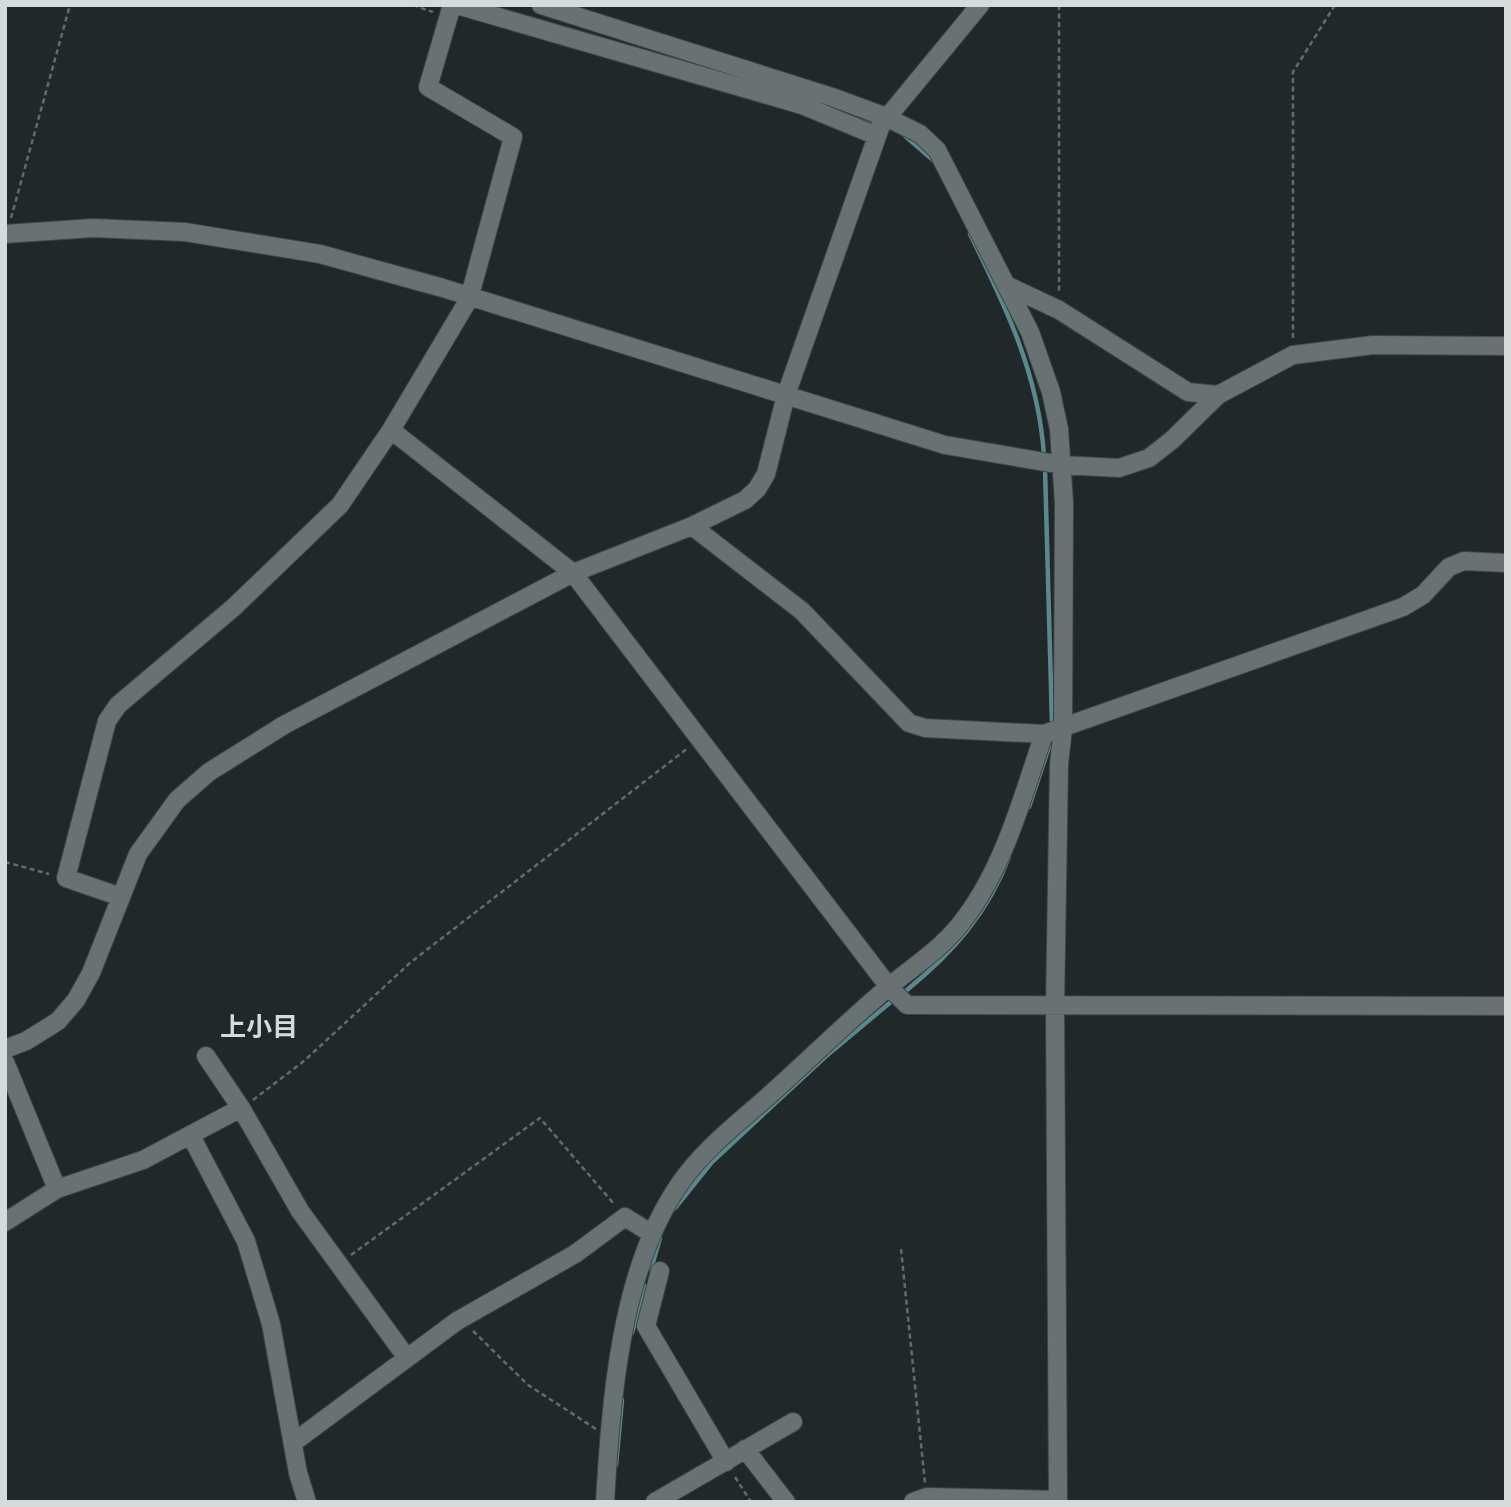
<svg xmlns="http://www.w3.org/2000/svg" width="1511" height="1507" viewBox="0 0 1511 1507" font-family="'Archivo Narrow','Noto Sans JP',sans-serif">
	<rect width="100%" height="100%" fill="#202829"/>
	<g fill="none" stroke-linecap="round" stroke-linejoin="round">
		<path stroke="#5b888e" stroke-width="4.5" d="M716 71 745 79
			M839 111 871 122
			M905 136 933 160
			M970 234C1005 305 1039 375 1044 456
			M1045 468 1052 725
			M1029 807 1050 744
			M907 990C953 952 988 913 1009 857
			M675 1208 712 1162 825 1057 892 1001
			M651 1269 660 1238
			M632 1333 645 1286
			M616 1465 622 1400"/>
		<defs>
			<path id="minor" d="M457 5 802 105 877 136
				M541 5 832 97 886 117 920 134 937 150 1030 332 1051 392 1059 429 1064 503 1063 728 1059 764 1055 1006 1058 1502
				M5 234 93 228 185 232 320 254 443 288 945 445 1062 465 1119 468 1149 458 1172 440 1218 395 1293 355 1373 345 1506 346
				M1006 285 1059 310 1188 392 1218 395
				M391 430 573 573 889 987 907 1005 1506 1006
				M692 526 802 611 909 723 925 728 1044 734 1403 607 1423 595 1449 567 1464 561 1506 563
				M121 897 66 878 107 721 118 705 234 607 340 505 391 430 469 299 513 137 428 87 452 5
				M5 1049 26 1041 58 1021 76 1000 91 973 138 854 177 800 209 772 284 725 573 573 692 526 745 500 757 489 766 474 786 395 881 125 980 5
				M206 1056 241 1108 300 1211 407 1358
				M5 1062 57 1189
				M191 1136 246 1241 271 1324 298 1473 307 1502
				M5 1222 57 1189 143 1160 241 1108
				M660 1271 646 1326 726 1462
				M294 1442 457 1321 575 1254 625 1217 652 1234
				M745 1449 786 1502
				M605 1502C611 1402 620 1270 679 1185 703 1149 741 1121 773 1092 812 1057 850 1019 891 985 917 964 945 946 965 918 1005 865 1023 795 1044 734
				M655 1502 793 1422
				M913 1502 927 1497 1058 1500"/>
		</defs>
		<use href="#minor" stroke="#3e4546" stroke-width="20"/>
		<path stroke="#646b6c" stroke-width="2.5" stroke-dasharray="5 3.5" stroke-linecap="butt" d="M413 5 433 12
			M1059 5V292
			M11 218 70 5
			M1293 338V72L1335 5
			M5 862 49 874
			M253 1100 304 1061 411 962 688 748
			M901 1249 925 1483
			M351 1255 540 1118 614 1204
			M473 1331 528 1385 596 1429
			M735 1477 751 1502"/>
		<use href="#minor" stroke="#697273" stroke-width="18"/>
	</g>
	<g text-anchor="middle" stroke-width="6" stroke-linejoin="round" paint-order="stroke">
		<g font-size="26" font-weight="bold" fill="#d5dadb" stroke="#202829">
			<text x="259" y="1036">上小目</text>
		</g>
	</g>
	<rect width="1511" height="1507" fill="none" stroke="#d5dadb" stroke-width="14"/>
</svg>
